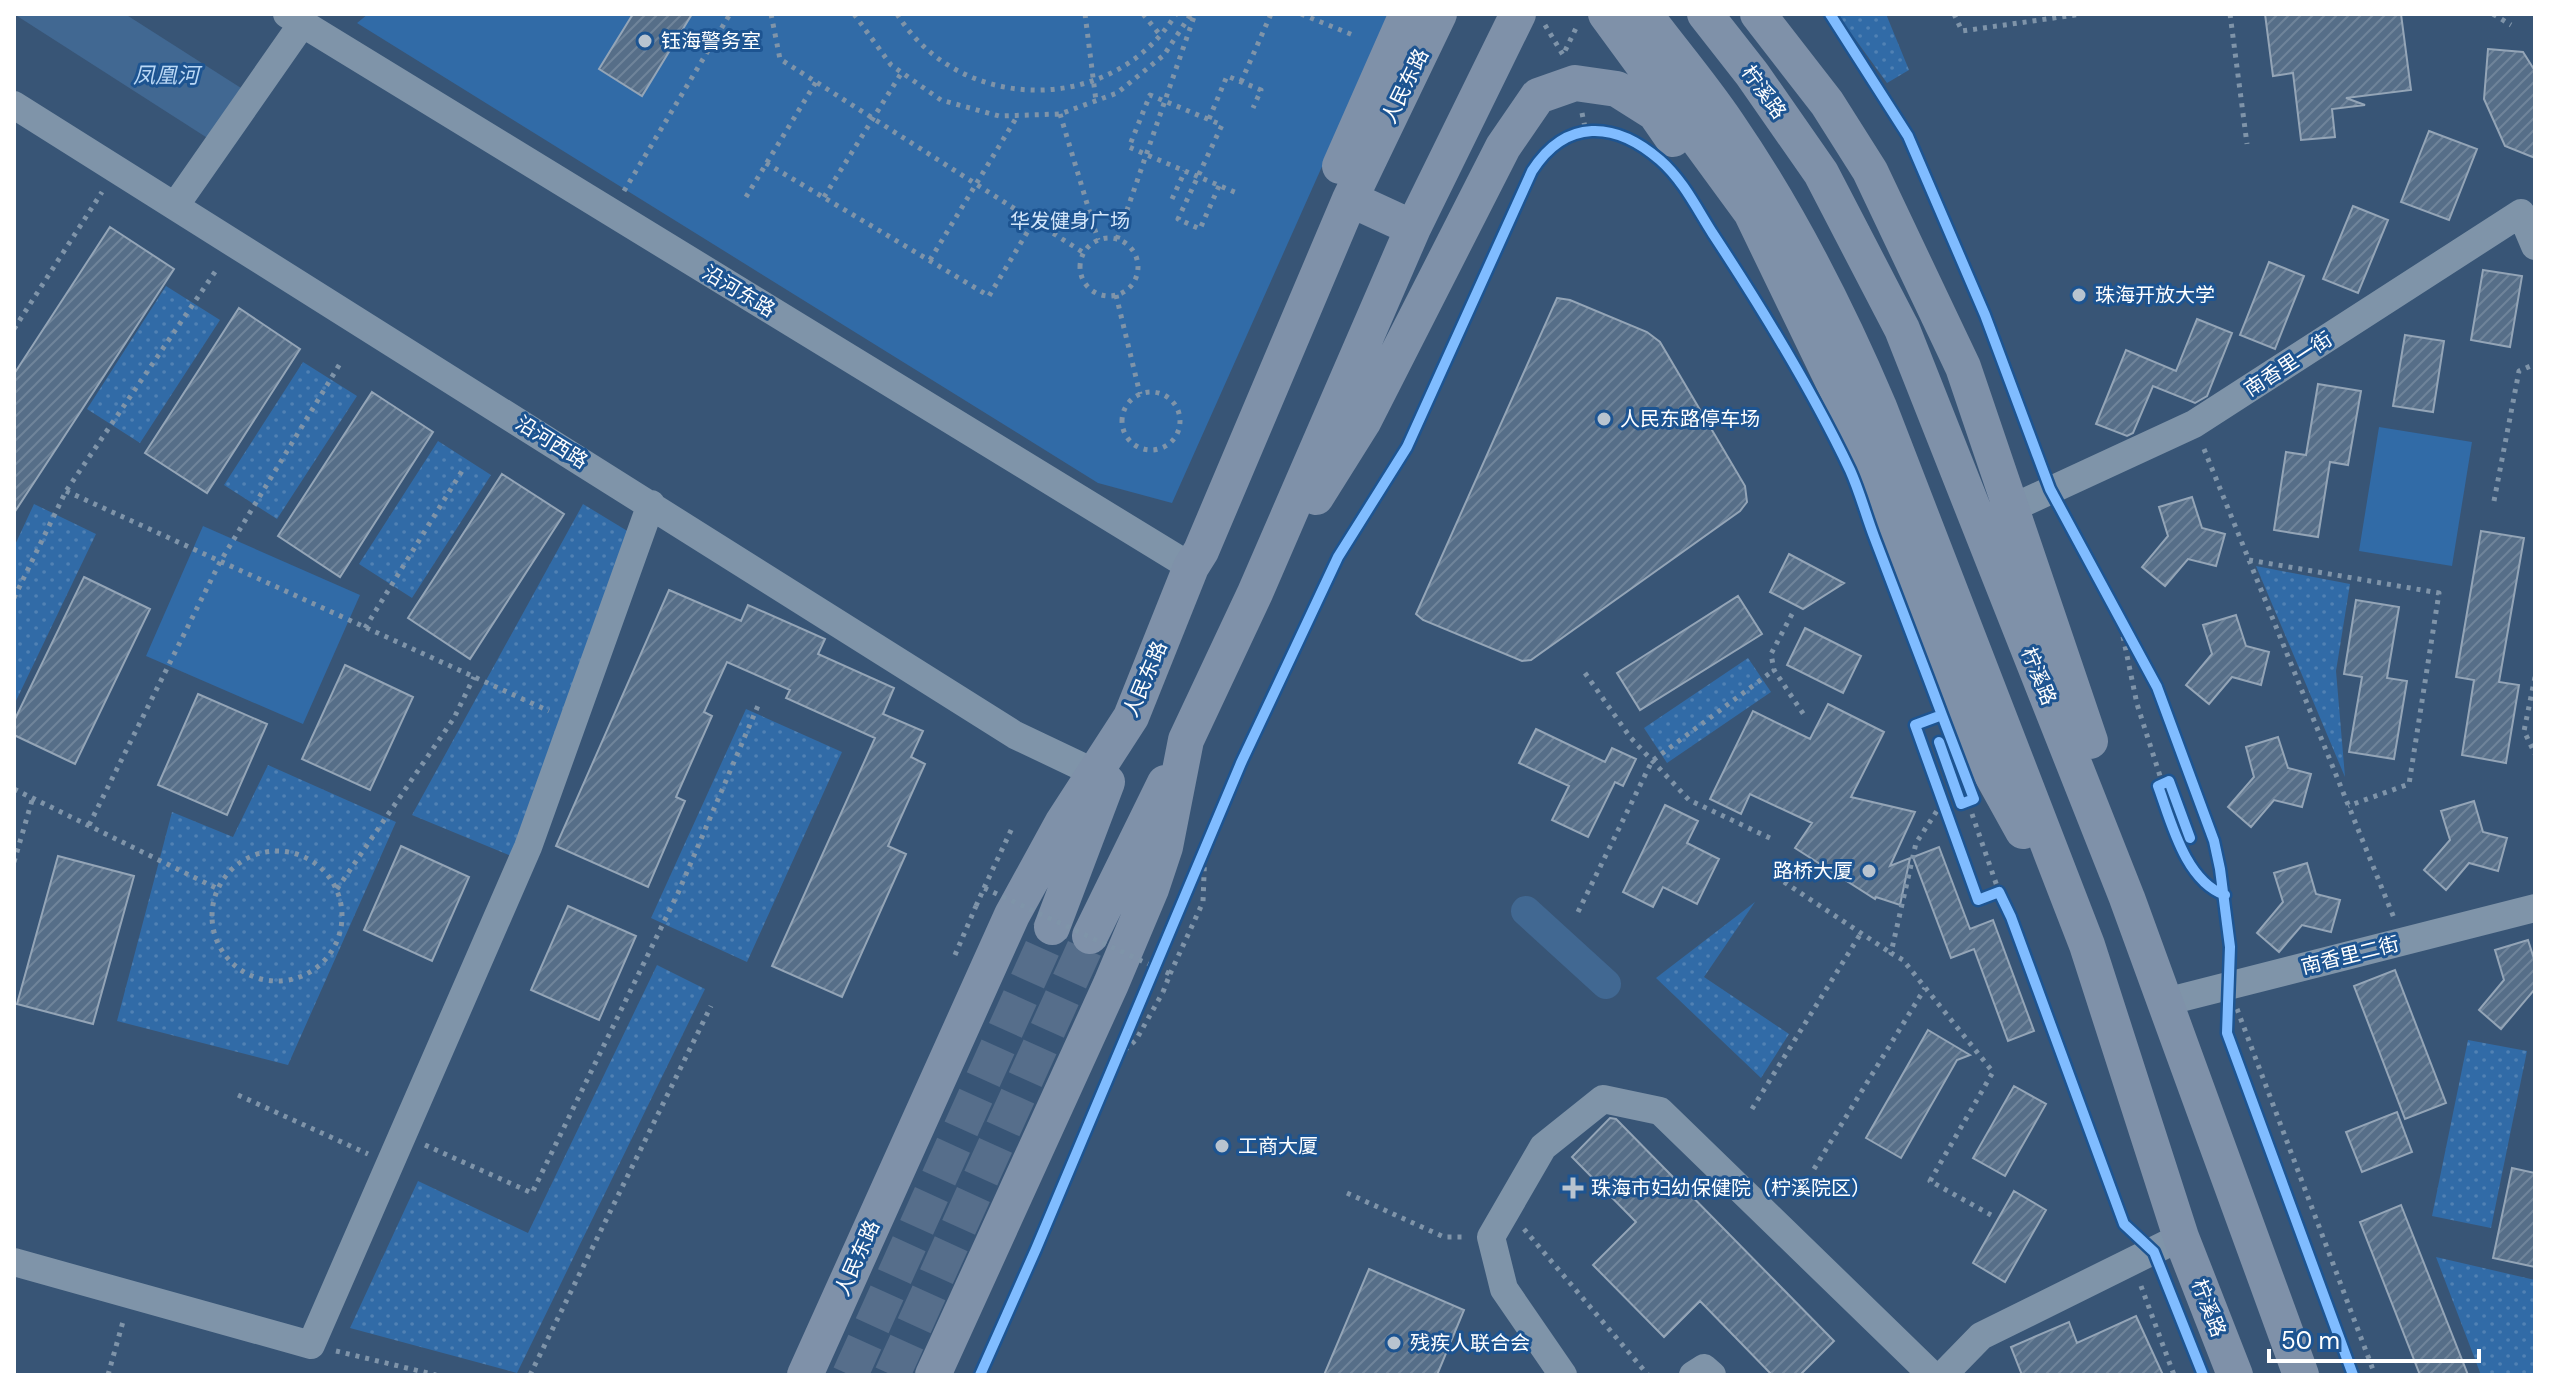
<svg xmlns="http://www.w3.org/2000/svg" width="2549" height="1389" viewBox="0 0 2549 1389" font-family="'DM Sans','Noto Sans SC',sans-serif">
	<defs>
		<pattern id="grass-dots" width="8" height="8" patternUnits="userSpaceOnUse" patternTransform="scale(2)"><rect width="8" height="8" fill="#316ba7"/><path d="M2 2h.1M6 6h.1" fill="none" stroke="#5081b4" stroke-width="1.8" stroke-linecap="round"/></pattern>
		<pattern id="building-hatch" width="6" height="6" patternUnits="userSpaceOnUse" patternTransform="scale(2)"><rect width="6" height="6" fill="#566e88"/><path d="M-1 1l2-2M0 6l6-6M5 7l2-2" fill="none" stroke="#6f849a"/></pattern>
	</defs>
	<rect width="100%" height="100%" fill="#385576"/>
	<path fill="url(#grass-dots)" d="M1837 14H1886L1909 70 1887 83Z
		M166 286 220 320 140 443 87 409Z
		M303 362 357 396 277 519 224 485Z
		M438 441 491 475 412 598 359 564Z
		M34 504 96 534 14 705V547Z
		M583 504 629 532 511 856 412 815Z
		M2256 566 2350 584 2336 671 2345 777Z
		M1748 658 1771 692 1667 763 1644 728Z
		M746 709 842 752 747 962 651 918Z
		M268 765 396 822 288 1065 117 1021 172 812 233 837Z
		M1755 902 1704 977 1789 1034 1761 1078 1656 978Z
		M657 965 705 989 517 1373 350 1328 418 1181 528 1233Z
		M2468 1040 2527 1051 2491 1228 2432 1216Z
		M2436 1257 2535 1280 2534 1375H2481Z"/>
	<path fill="#316ba7" d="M368 14H1390L1172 503 1098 483 357 23Z
		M2379 427 2472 442 2452 566 2359 551Z
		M203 526 360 595 303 724 146 656Z"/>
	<path fill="#416892" d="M14 14H125L241 88 209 139Z"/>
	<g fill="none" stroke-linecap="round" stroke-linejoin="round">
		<path stroke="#416892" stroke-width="30" d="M1526 911 1606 984"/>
	</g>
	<path fill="url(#building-hatch)" stroke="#94a5b7" stroke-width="2" d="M633 14H692L642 96 599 69Z
		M2265 14H2401L2411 90 2346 98 2365 105 2332 109 2335 137 2301 140 2293 73 2273 76Z
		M2488 49 2523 52 2535 71V158L2505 146 2484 99Z
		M2429 131 2477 149 2449 220 2401 202Z
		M2353 206 2388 220 2358 293 2323 279Z
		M110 227 174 269 14 513V374Z
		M2269 262 2304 276 2275 349 2240 335Z
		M2483 270 2522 276 2510 347 2471 340Z
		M1557 298 1570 300 1647 332 1660 342 1745 486 1747 502 1740 511 1531 660 1522 661 1423 620 1416 614Z
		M239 308 300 349 207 493 145 453Z
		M2197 319 2232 333 2207 396 2195 403 2153 386 2133 433 2127 436 2096 424 2126 350 2176 371Z
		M2405 335 2444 341 2433 412 2393 406Z
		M2318 384 2361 391 2348 465 2330 462 2318 537 2274 530 2286 452 2306 455Z
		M372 392 433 432 340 577 278 536Z
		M502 474 564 514 470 659 408 618Z
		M2192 497 2202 528 2225 534 2216 566 2188 559 2165 586 2142 567 2168 536 2159 507Z
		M2481 531 2524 538 2499 682 2519 685 2506 763 2462 755 2474 680 2456 677Z
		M1789 554 1844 583 1803 609 1770 592Z
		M84 577 150 609 75 764 14 735V721Z
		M669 590 741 621 748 605 825 639 818 654 894 688 883 714 923 731 911 757 925 764 888 846 906 854 842 997 772 966 875 738 786 698 790 690 727 662 704 712 712 716 676 797 685 801 648 887 556 846Z
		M1738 596 1762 634 1640 710 1617 673Z
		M2356 600 2399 607 2387 678 2407 681 2394 759 2349 752 2362 677 2344 674Z
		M2236 615 2246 646 2269 652 2261 685 2232 677 2209 704 2186 685 2212 654 2203 625Z
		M1805 628 1861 656 1843 693 1787 665Z
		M345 665 413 697 370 790 302 759Z
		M198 694 267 724 227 815 158 785Z
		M1828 704 1884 732 1851 797 1915 812 1890 866 1910 858 1900 905 1876 897 1875 899 1795 848 1812 823 1750 794 1741 814 1710 799 1753 711 1810 739Z
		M1536 729 1605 762 1612 748 1636 759 1623 786 1615 782 1588 837 1552 820 1569 786 1519 763Z
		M2278 737 2288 768 2311 774 2302 807 2274 800 2251 827 2228 807 2254 777 2246 747Z
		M2474 801 2483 832 2507 838 2498 871 2469 863 2446 890 2424 870 2450 840 2441 811Z
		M1665 805 1698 821 1687 843 1719 859 1697 904 1663 887 1653 907 1623 892Z
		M401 846 469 877 432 961 364 930Z
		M1939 847 1970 929 1993 920 2034 1031 2008 1041 1974 949 1951 958 1913 857Z
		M58 856 134 876 93 1024 17 1004Z
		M2307 863 2316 894 2340 900 2331 932 2302 925 2279 952 2257 933 2283 902 2274 873Z
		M568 906 636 936 599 1020 531 990Z
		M2528 940 2535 962V989L2501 1029 2479 1010 2504 980 2495 950Z
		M2395 970 2446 1103 2405 1119 2354 986Z
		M1928 1030 1970 1055 1957 1060 1901 1158 1866 1138Z
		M2014 1086 2046 1104 2005 1176 1973 1158Z
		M2397 1112 2412 1152 2362 1172 2346 1132Z
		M1610 1118 1616 1119 1834 1341 1800 1375H1772L1700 1301 1664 1337 1593 1265 1636 1222 1572 1157Z
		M2512 1168 2535 1173V1267L2493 1258Z
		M2014 1191 2046 1210 2005 1282 1973 1263Z
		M2401 1205 2468 1375H2420L2360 1222Z
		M1369 1269 1464 1310 1437 1375H1324Z
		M2136 1316 2163 1375H2022L2011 1347 2069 1322 2077 1343Z"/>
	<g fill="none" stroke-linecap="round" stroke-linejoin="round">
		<path stroke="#566e8b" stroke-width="36" stroke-dasharray="36 18" stroke-linecap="butt" d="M850 1375 1052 927
			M892 1375 1090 936"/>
		<path stroke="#7f94a9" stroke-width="5" stroke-dasharray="4 6" stroke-linecap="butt" d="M771 14 780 59 1084 253
			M854 14 891 65 941 100 999 116 1060 114 1117 93 1164 55 1191 14
			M897 14C960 115 1113 116 1176 14
			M1085 14 1096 101
			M1143 14 1161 36
			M1301 14 1353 35
			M1954 14 1962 31 2082 14
			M2230 14 2247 144
			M2493 14 2511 25
			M1545 25 1563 55 1578 24
			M1241 82 1271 14
			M1582 113 1586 132
			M1060 114 1098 240
			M1209 119 1227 76 1261 90 1253 108
			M766 163 989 296 1034 221
			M1219 186 1200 229 1178 219 1222 125 1150 95 1129 147C1165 163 1202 178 1239 194
			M624 191 730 14
			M746 197 816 82
			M824 197 902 72
			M1172 199 1185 171
			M1080 267a29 29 0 1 1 58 0a29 29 0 1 1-58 0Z
			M1117 239 1195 14
			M930 260 1018 115
			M1116 295 1140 394
			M14 329 102 192
			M1122 421a29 29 0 1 1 58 0a29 29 0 1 1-58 0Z
			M2204 449 2394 918
			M66 491 549 711
			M2494 501 2519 371 2535 364
			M2249 560 2439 593 2409 784 2348 806
			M14 598 66 491 217 269
			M1792 614 1771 654 1774 670 1806 718
			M2119 617 2137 704 2160 776
			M365 628 462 471
			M1585 673 1630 737 1689 800 1774 840
			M2535 677 2524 731 2535 754
			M14 789 218 889
			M1942 803 1916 843 1891 953 1903 960 1993 1072 1930 1181 1991 1215
			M1972 814 1999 892
			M89 825 220 562 341 362
			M212 916a65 65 0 1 1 130 0a65 65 0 1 1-130 0Z
			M14 862 33 797
			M1784 882 1891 953
			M984 888 1013 826
			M337 889 454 718 474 677
			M1578 912 1652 761 1774 670
			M955 955 976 906
			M1170 974 1203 902 1205 848
			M2237 1009 2375 1375
			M1117 1057 1136 1040 1163 992
			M238 1095 368 1154
			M1752 1109 1861 933
			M425 1145 532 1193 678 893 760 701
			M1814 1169 1925 988
			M1347 1193 1444 1237H1465
			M1524 1229 1648 1375
			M2141 1286 2174 1375
			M336 1351 436 1375
			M980 1374 981 1375
			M108 1375 124 1318
			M530 1375 711 1006"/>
		<path stroke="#7f94a9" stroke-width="28" d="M287 14 1191 567
			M14 105 1015 735 1095 773
			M175 206 302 24
			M2010 509 2194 424 2521 213 2535 246
			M2165 1002 2535 908
			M14 1262 311 1345 528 847 651 504
			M1563 1375 1504 1289 1491 1237 1543 1147 1603 1099 1660 1111 1932 1375
			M1693 1375 1704 1368 1712 1375
			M1943 1375 1981 1336 2181 1237"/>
		<path stroke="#7f91a9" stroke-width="36" d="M1606 14 1751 212 1842 400 1961 719 2023 831
			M1705 14 1752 74 1821 173 1902 329 2127 898 2301 1375
			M1758 14 1827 103 1870 171 1963 367 2090 741
			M1646 16C1673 52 1702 86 1727 123 1788 212 1837 308 1879 407L2087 945 2181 1237 2235 1375
			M1340 166 1407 14
			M1350 199 1413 228
			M1316 497 1363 422 1503 147 1538 96 1575 83 1617 89 1655 113 1673 139
			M1052 927 1107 782
			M1090 936 1165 783
			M805 1375 1012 915 1063 822 1131 717 1191 567 1201 551 1350 199 1439 14
			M933 1375 1111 984 1151 889 1165 847 1186 740 1255 593 1413 228 1518 14"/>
		<path stroke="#7f94a9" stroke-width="5" stroke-dasharray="4 6" stroke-linecap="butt" d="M976 906 984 888 1170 974 1163 992"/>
		<defs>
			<path id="cycleway" d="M1830 14 1908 136 1985 315 2050 489 2157 687 2214 841 2220 869 2230 947 2227 1033 2353 1375
				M1939 742 1961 804 1974 799 1942 715
				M2190 838 2169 781 2158 786C2171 821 2185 881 2225 895
				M980 1375 1036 1249 1241 763 1338 557 1407 447 1532 171C1566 118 1615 121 1660 160 1683 180 1697 209 1713 234 1763 310 1811 388 1850 470 1860 492 1866 516 1875 539 1897 597 1920 656 1942 715L1915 725 1978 900 1999 892 2011 917 2124 1224 2154 1252 2203 1375"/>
		</defs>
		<use href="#cycleway" stroke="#1d5491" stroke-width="15"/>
		<use href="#cycleway" stroke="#80bcff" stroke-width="10"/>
	</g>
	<g fill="#b9c4cf" stroke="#1d5491" stroke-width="3">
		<circle cx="645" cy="41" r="8"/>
		<circle cx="2079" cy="295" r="8"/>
		<circle cx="1604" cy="419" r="8"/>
		<circle cx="1869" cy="871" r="8"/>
		<circle cx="1222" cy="1146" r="8"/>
		<path d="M1569 1176h8v8h8v8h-8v8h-8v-8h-8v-8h8z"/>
		<circle cx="1394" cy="1343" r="8"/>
	</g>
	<g text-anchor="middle" stroke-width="6" stroke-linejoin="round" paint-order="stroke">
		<g font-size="20" fill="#fff" stroke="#1d5491" text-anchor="start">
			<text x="661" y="48">钰海警务室</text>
			<text x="2095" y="302">珠海开放大学</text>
			<text x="1620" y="426">人民东路停车场</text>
			<text x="1853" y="878" text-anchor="end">路桥大厦</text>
			<text x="1238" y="1153">工商大厦</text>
			<text x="1591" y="1195">珠海市妇幼保健院（柠溪院区）</text>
			<text x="1410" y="1350">残疾人联合会</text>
		</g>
		<g font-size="20" fill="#fff" stroke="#1d5491">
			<text transform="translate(1405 86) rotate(-64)" y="7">人民东路</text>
			<text transform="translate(1764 92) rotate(54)" y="7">柠溪路</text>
			<text transform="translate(739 291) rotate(31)" y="7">沿河东路</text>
			<text transform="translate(2288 364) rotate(-33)" y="7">南香里一街</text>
			<text transform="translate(552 442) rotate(32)" y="7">沿河西路</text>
			<text transform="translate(2039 676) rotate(68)" y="7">柠溪路</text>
			<text transform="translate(1145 679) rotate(-67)" y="7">人民东路</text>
			<text transform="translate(2350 955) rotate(-14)" y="7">南香里二街</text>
			<text transform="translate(857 1258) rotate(-66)" y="7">人民东路</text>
			<text transform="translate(2209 1308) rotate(69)" y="7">柠溪路</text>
		</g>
		<g font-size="20" fill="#d3e6fa" stroke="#1d5491">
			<text x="1070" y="228">华发健身广场</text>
		</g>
		<g font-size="22" font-style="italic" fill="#b9d7f5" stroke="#1d5491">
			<text x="166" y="83">凤凰河</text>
		</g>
	</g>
	<rect width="2549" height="1389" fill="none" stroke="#ffffff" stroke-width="32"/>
	<path d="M2269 1349v12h210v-12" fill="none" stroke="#ffffff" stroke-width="4"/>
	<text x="2281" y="1349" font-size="24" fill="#ffffff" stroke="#1d5491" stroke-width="6" paint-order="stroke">50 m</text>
</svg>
